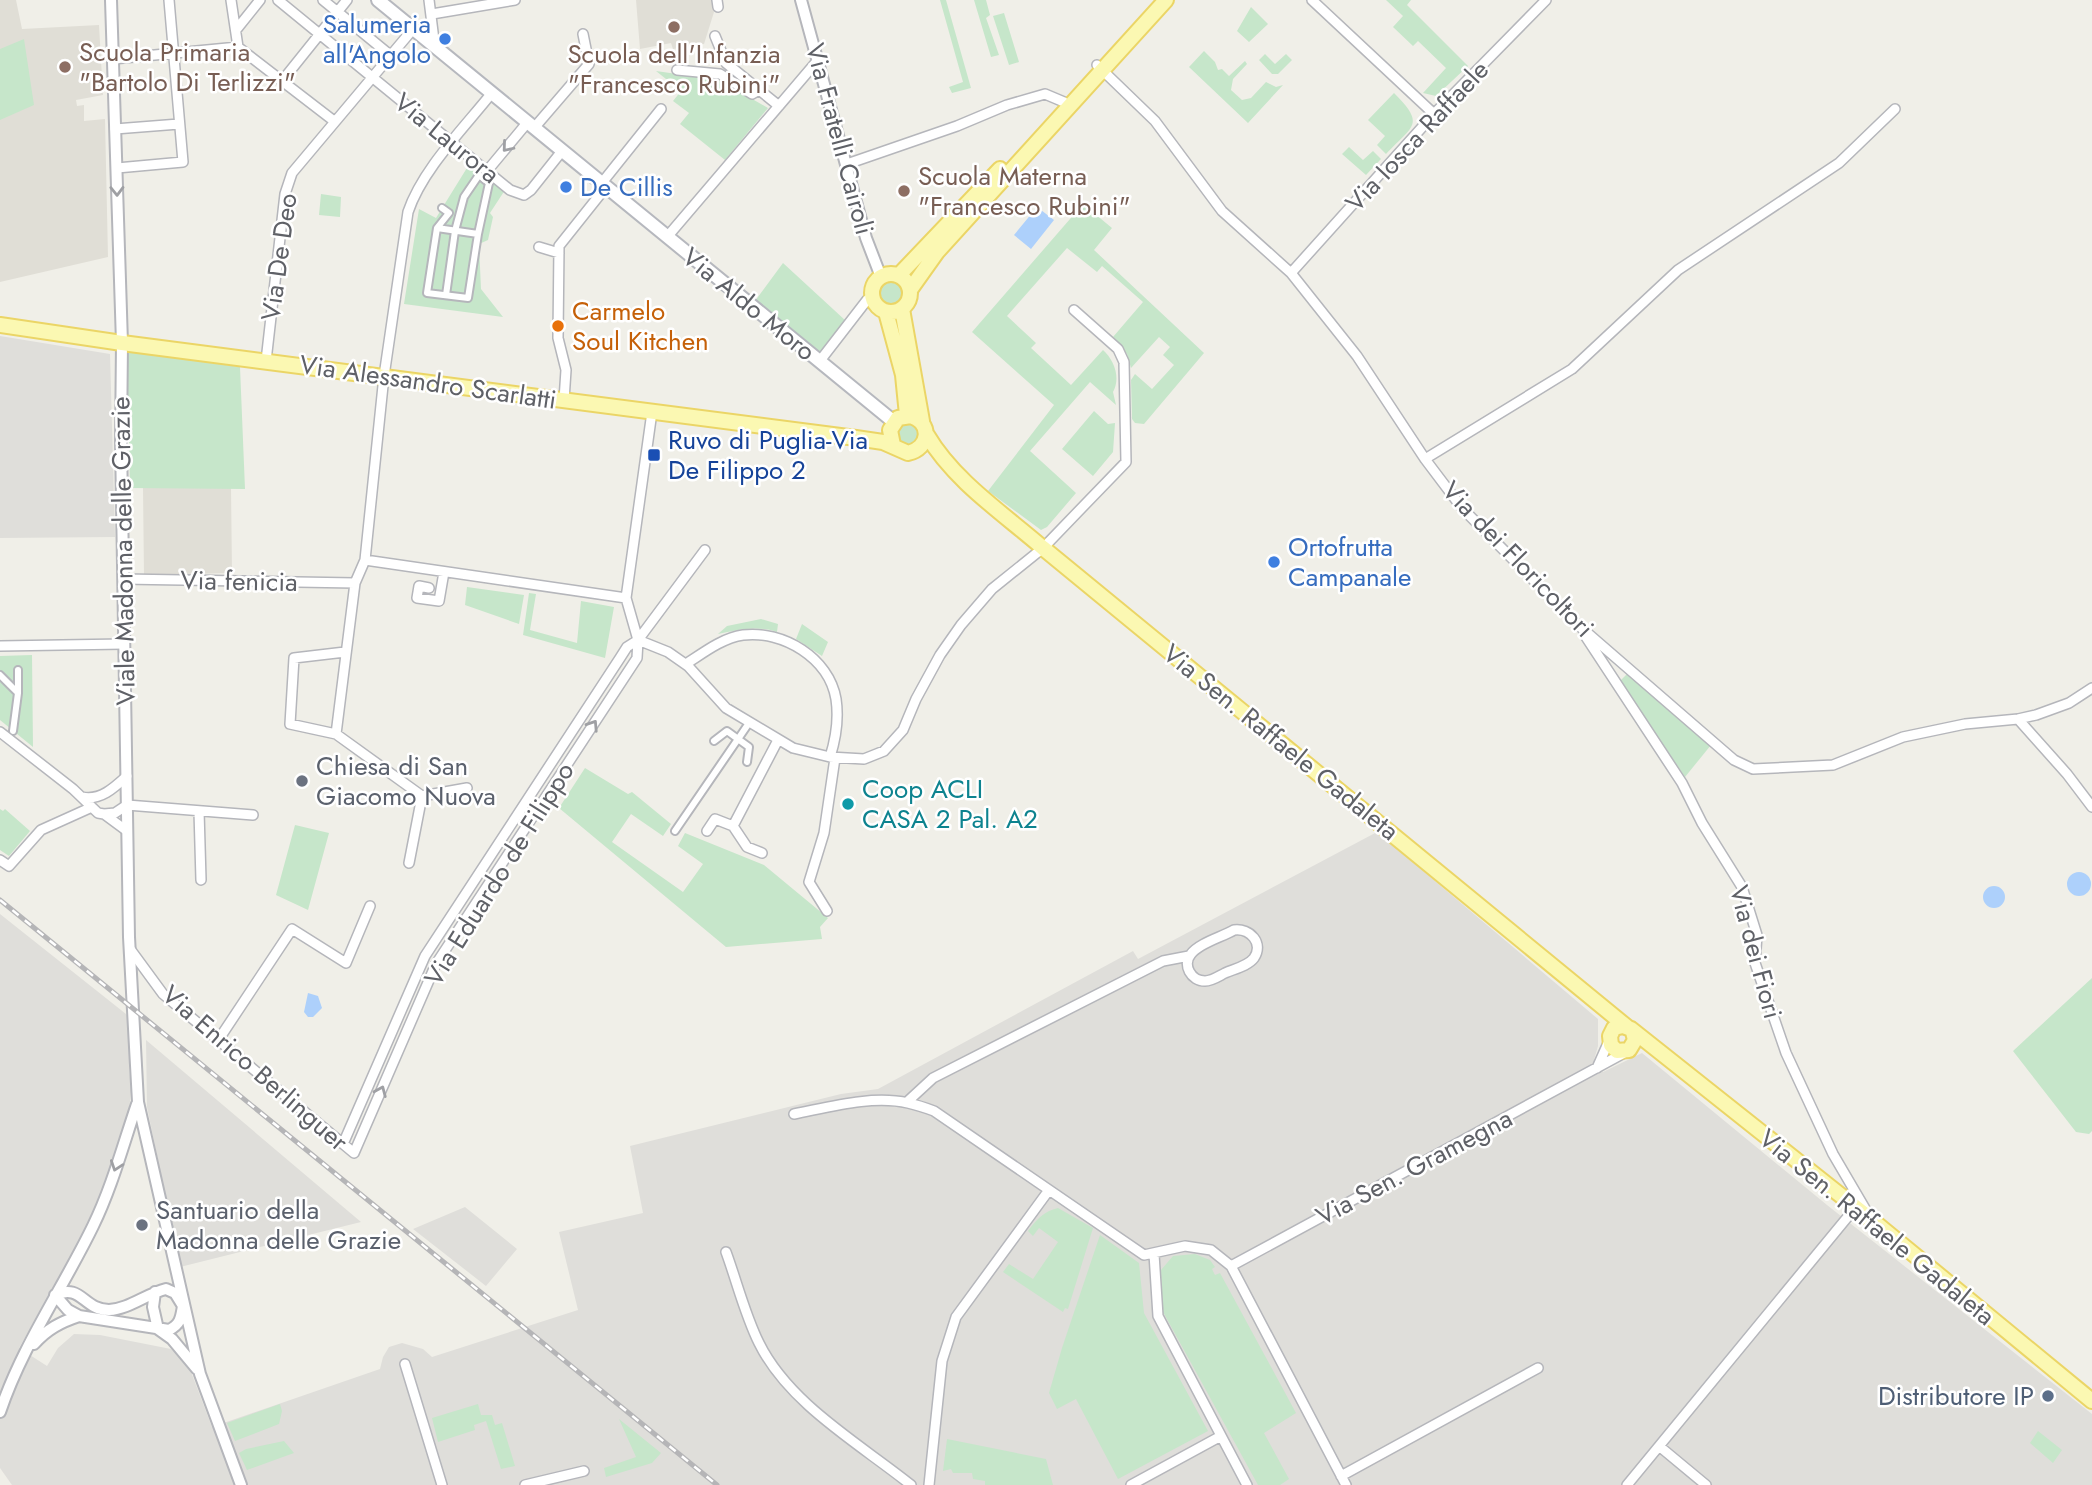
<svg xmlns="http://www.w3.org/2000/svg" width="2092" height="1485" viewBox="0 0 2092 1485" font-family="Jost,sans-serif">
	<rect width="100%" height="100%" fill="#f0efe8"/>
	<path fill="#dfdeda" d="M0 336 110 354 115 537 0 538Z
		M1377 832 1598 1019V1046L1594 1060 1603 1072 1642 1053 1827 1205 2092 1414V1485H12L0 1468V914L126 1014 131 1022 129 1066 131 1091 128 1122 90 1223 19 1348 47 1366 58 1348 74 1334 100 1335 171 1349 188 1364 212 1427 380 1369 383 1357 389 1347 402 1343 423 1349 432 1357 578 1310 559 1232 643 1213 630 1146 841 1094 878 1089 1133 951 1138 959Z
		M146 1040 361 1222 180 1267 147 1107Z
		M465 1207 517 1249 486 1286 413 1229Z"/>
	<path fill="#e0ded6" d="M0 0H16L22 29 99 25 103 95 76 100 77 106 84 105V121L105 119 108 257 0 282Z
		M636 0H712L714 12 704 44 673 49 671 43 640 49Z
		M143 488H231L232 573 144 575Z"/>
	<path fill="#c6e6ca" d="M940 0H946L971 88 952 93 949 87 963 82Z
		M974 0H986L990 15 986 18 999 55 991 57Z
		M1386 0H1411L1407 5 1468 66 1436 96 1423 93 1446 68 1418 41 1413 46 1393 27 1403 16Z
		M1251 7 1268 24 1249 42 1237 31Z
		M1004 13 1019 62 1009 65 993 16Z
		M24 39 34 105 0 120V49Z
		M1204 51 1215 62 1218 70 1222 69 1229 76 1245 61 1247 64 1233 79 1231 90 1242 100 1251 98 1266 82 1276 87 1283 85 1248 123 1189 67Z
		M1265 54 1275 64 1286 54 1292 60 1278 74H1272L1259 60Z
		M656 71 719 80 768 108 725 160 680 124 689 113 673 101 681 91Z
		M1394 93C1426 125 1413 125 1386 154L1377 145 1385 136 1368 120Z
		M1349 147 1363 160 1373 151 1381 159 1366 175 1342 154Z
		M470 163 505 190 490 213 493 217 488 240 479 244 481 289 503 317 404 304 419 209 436 218Z
		M321 194 341 197 340 217 319 215Z
		M1083 204 1112 228 1094 250 1204 353 1144 424 1135 423 1132 419 1131 380 1135 374 1152 389 1174 365 1163 355 1170 347 1159 337 1131 368 1127 354 1113 337 1143 302 1102 266 1097 272 1067 248 1007 316 1036 343 1031 348 1071 385 1103 350C1114 360 1121 377 1113 392L1116 405 1090 382 1030 451 1076 493 1047 527 1041 530 988 491 1054 405 972 332Z
		M783 263 846 321 822 354 755 301Z
		M880 293a11 11 0 1 1 22 0a11 11 0 1 1-22 0Z
		M127 351 240 367 245 489 130 488Z
		M1094 411 1108 424 1115 423 1113 452 1093 476 1062 449Z
		M897 434a11 11 0 1 1 22 0a11 11 0 1 1-22 0Z
		M467 587 524 595 519 624 465 605Z
		M529 593 536 594 530 630 577 643 581 601 614 607 605 658 523 635Z
		M761 619 778 624 777 632C756 625 738 630 718 634L727 626Z
		M802 624 828 642 822 656 796 639Z
		M32 655 33 747 0 720V656Z
		M1628 673 1711 745 1685 777 1620 681Z
		M585 768 628 794 632 792 671 824 663 836 631 814 612 842 683 892 703 864 678 846 685 833 764 865 828 918 820 927 822 939 726 947 559 808Z
		M0 809 3 811 5 809 30 831 9 856 0 850Z
		M295 825 329 833 308 910 276 895Z
		M2092 978V1131L2089 1134 2076 1132 2013 1051Z
		M1058 1208 1093 1228 1068 1309 1065 1308 1063 1312 1003 1272 1009 1264 1033 1279 1058 1242 1039 1228 1033 1236 1028 1231C1036 1220 1044 1211 1058 1208Z
		M1100 1235 1139 1263 1144 1313 1208 1431 1118 1479 1076 1399 1057 1409 1049 1393 1062 1348Z
		M1195 1254 1210 1260 1215 1267 1212 1269 1215 1275 1220 1273 1296 1413 1264 1433 1289 1479 1280 1485H1258L1162 1310 1161 1270 1173 1256Z
		M280 1404 282 1411 279 1424 235 1441 227 1423Z
		M478 1404 481 1415H492L495 1425 502 1423 515 1466 501 1469 486 1421 474 1425 475 1430 438 1442 432 1418Z
		M619 1419 661 1453 652 1463 606 1477 604 1468 636 1457Z
		M2038 1431 2062 1450 2053 1463 2030 1443Z
		M947 1439 1046 1459 1053 1485H985V1481L973 1479 972 1473H953L951 1469 943 1471Z
		M284 1441 294 1453 247 1470 239 1453 246 1449Z"/>
	<path fill="#add0fb" d="M1037 207 1054 220 1031 249 1014 235Z
		M2067 884a12 12 0 1 1 24 0a12 12 0 1 1-24 0Z
		M1983 897a11 11 0 1 1 22 0a11 11 0 1 1-22 0Z
		M308 993 318 996 322 1008 313 1017H308L304 1012Z"/>
	<g fill="none" stroke-linecap="round" stroke-linejoin="round">
		<defs>
			<path id="pedestrian" d="M437 228 427 293 468 298 478 234 437 228 449 213 442 208
				M446 295 455 231 464 197 479 175 489 183 478 234
				M18 670V693
				M0 675 18 693 13 731
				M714 741 727 731 749 747 747 762
				M675 831 749 723"/>
			<path id="minor" d="M231 0 238 47
				M278 0 510 190 524 195 531 190 562 151
				M323 0 390 55
				M429 0 435 48
				M717 0 718 7
				M1312 0 1434 114
				M432 14 515 0
				M236 30 260 0
				M715 36 726 63 779 106
				M113 59 238 47 334 121
				M1097 65 1155 121 1222 211 1291 273 1357 356 1425 459 1462 508 1577 624 1734 760 1753 769 1833 765 1903 737 1965 724 2018 719 2036 715 2069 703 2092 688
				M677 70 720 74 752 94 759 90
				M282 81 347 0
				M534 128 589 64 583 34
				M115 129 179 124
				M847 164 957 126 1007 105 1045 94 1064 102
				M117 168 183 162 169 0
				M487 171 527 123
				M601 184 661 109
				M667 237 818 60
				M539 247 559 253
				M1291 273 1434 114 1546 0
				M266 361 285 194 292 173 413 29
				M819 362 867 300 872 296
				M564 400 566 370 558 338 559 246 606 187
				M1425 459 1572 369 1678 270 1839 163 1895 109
				M365 560 626 598
				M123 579 355 583
				M429 588 419 586 417 598 439 601 444 572
				M1584 634 1682 783 1702 823 1742 887 1757 935 1755 963 1786 1053 1833 1154 1867 1212
				M638 640 668 652 688 666 726 708 793 748 830 757 864 759 884 751 903 730 916 699 940 655 961 625 992 589 1043 548 1126 462 1124 362 1118 349 1074 310
				M0 646 124 644
				M345 652 294 658 290 724 336 734 355 583 365 560 384 376 408 212C422 170 463 129 491 94
				M686 664C703 653 722 638 743 635 783 630 829 658 836 699 839 719 836 738 830 757
				M2018 719 2067 774 2092 807
				M0 732 73 789 98 813 104 814 115 813 127 805 253 815
				M336 734 422 796 409 863
				M422 796 467 788
				M82 797C100 801 114 788 127 776
				M199 811 201 880
				M104 814 127 831
				M707 831 715 819 733 826
				M762 853 747 847 733 826 778 740
				M0 860 9 866 41 830 92 807
				M827 911 809 882 824 833 835 758
				M1234 930C1250 928 1264 943 1254 958 1248 966 1234 969 1225 973 1219 976 1212 981 1205 981 1191 981 1182 965 1191 954 1199 943 1222 937 1234 930Z
				M130 949 163 994 354 1153 436 964 637 658 638 640 626 598 652 412
				M219 1039 292 929 346 963 370 906
				M1597 1068 1609 1041
				M907 1102 933 1078 1163 961 1189 956
				M794 1114C830 1107 872 1095 908 1103 917 1105 926 1108 934 1111L1144 1255 1185 1246 1211 1250 1231 1266 1346 1485
				M343 1144 425 956 620 658 627 647 638 640 705 550
				M726 1252C737 1282 745 1315 759 1343 789 1404 860 1444 911 1485
				M1154 1254 1158 1316 1247 1485
				M1231 1266 1624 1053
				M405 1364 442 1485
				M1659 1446 1706 1485
				M1341 1476 1538 1368
				M525 1485 584 1471
				M929 1485 942 1361 956 1317 1049 1190
				M1131 1485 1221 1436
				M1627 1485 1855 1208"/>
			<path id="tertiary" d="M111 0 122 343 121 441 129 937 138 1102 200 1374 241 1485
				M801 0 866 238 881 277
				M166 1289 175 1293 183 1306C181 1317 181 1324 169 1330L79 1316 68 1310 55 1295C82 1283 83 1310 109 1310 129 1309 146 1294 166 1289Z
				M155 1292 153 1307 158 1329 172 1339 197 1369
				M34 1344C47 1329 61 1322 79 1316
				M0 1412C22 1346 63 1288 93 1226 112 1187 123 1145 137 1104"/>
			<path id="secondary" d="M378 0 894 422"/>
			<path id="primary" d="M872 293a19 19 0 1 1 38 0a19 19 0 1 1-38 0Z
				M899 275 1000 169
				M910 290 937 252 1166 0
				M902 309 922 421
				M886 312 903 375 907 415
				M0 325 122 343 856 438 883 442 908 453C930 448 932 423 911 416L898 418 890 430 893 445
				M927 435C954 481 1004 514 1043 548L1627 1027
				M1633 1032 1635 1040 1629 1050 1617 1051 1611 1045 1610 1036 1614 1028 1623 1026 1631 1029 1878 1225 2092 1401"/>
		</defs>
		<use href="#pedestrian" stroke="#b5b6bb" stroke-width="10"/>
		<use href="#minor" stroke="#b5b6bb" stroke-width="12"/>
		<use href="#tertiary" stroke="#b5b6bb" stroke-width="14"/>
		<use href="#secondary" stroke="#b6b8be" stroke-width="16"/>
		<use href="#primary" stroke="#ebd566" stroke-width="18"/>
		<use href="#pedestrian" stroke="#fff" stroke-width="6"/>
		<use href="#minor" stroke="#fff" stroke-width="9"/>
		<use href="#tertiary" stroke="#fff" stroke-width="10"/>
		<use href="#secondary" stroke="#fff" stroke-width="12"/>
		<use href="#primary" stroke="#fbf8b2" stroke-width="14"/>
		<defs>
			<path id="rail" d="M0 900 717 1485"/>
		</defs>
		<use href="#rail" stroke="#b5b5b7" stroke-width="5"/>
		<use href="#rail" stroke="#fff" stroke-width="2.5" stroke-dasharray="8" stroke-linecap="butt"/>
	</g>
	<defs><path id="oneway-chevron" d="M-2-3.5L2.5 0L-2 3.5" fill="none" stroke-width="1.6" stroke-linecap="round" stroke-linejoin="round" transform="scale(1.75)"/></defs>
	<g stroke="#9fa0a4">
		<use href="#oneway-chevron" transform="translate(507 147) rotate(130)"/>
		<use href="#oneway-chevron" transform="translate(117 191) rotate(89)"/>
		<use href="#oneway-chevron" transform="translate(593 725) rotate(-57)"/>
		<use href="#oneway-chevron" transform="translate(381 1091) rotate(-67)"/>
		<use href="#oneway-chevron" transform="translate(116 1166) rotate(109)"/>
	</g>
	<g fill="#8d6e63" stroke="#fff" stroke-width="2.5">
		<circle cx="674" cy="27" r="7"/>
		<circle cx="65" cy="67" r="7"/>
		<circle cx="904" cy="191" r="7"/>
	</g>
	<g fill="#3f7fe0" stroke="#fff" stroke-width="2.5">
		<circle cx="445" cy="39" r="7"/>
		<circle cx="566" cy="187" r="7"/>
		<circle cx="1274" cy="562" r="7"/>
	</g>
	<circle fill="#e8710a" stroke="#fff" stroke-width="2.5" cx="558" cy="326" r="7"/>
	<rect fill="#1a4fb4" stroke="#fff" stroke-width="2.5" x="647" y="448" width="14" height="14" rx="3.5"/>
	<g fill="#6b7280" stroke="#fff" stroke-width="2.5">
		<circle cx="302" cy="781" r="7"/>
		<circle cx="142" cy="1225" r="7"/>
	</g>
	<circle fill="#0f9aa8" stroke="#fff" stroke-width="2.5" cx="848" cy="804" r="7"/>
	<circle fill="#5c6f8a" stroke="#fff" stroke-width="2.5" cx="2048" cy="1396" r="7"/>
	<g text-anchor="middle" stroke-width="5" stroke-linejoin="round" paint-order="stroke">
		<g font-size="26" fill="#366cbe" stroke="#fff" text-anchor="start">
			<text x="431" y="33" text-anchor="end">Salumeria<tspan x="431" dy="30">all'Angolo</tspan></text>
			<text x="580" y="196">De Cillis</text>
			<text x="1288" y="556">Ortofrutta<tspan x="1288" dy="30">Campanale</tspan></text>
		</g>
		<g font-size="26" fill="#785e54" stroke="#fff" text-anchor="start">
			<text x="79" y="61">Scuola Primaria<tspan x="79" dy="30">"Bartolo Di Terlizzi"</tspan></text>
			<text x="674" y="63" text-anchor="middle">Scuola dell'Infanzia<tspan x="674" dy="30">"Francesco Rubini"</tspan></text>
			<text x="918" y="185">Scuola Materna<tspan x="918" dy="30">"Francesco Rubini"</tspan></text>
		</g>
		<g font-size="26" fill="#5f6167" stroke="#fff">
			<text transform="translate(1417 136) rotate(-47)" y="9">Via Iosca Raffaele</text>
			<text transform="translate(447 138) rotate(39)" y="9">Via Laurora</text>
			<text transform="translate(840 139) rotate(75)" y="9">Via Fratelli Cairoli</text>
			<text transform="translate(279 257) rotate(-82)" y="9">Via De Deo</text>
			<text transform="translate(749 304) rotate(39)" y="9">Via Aldo Moro</text>
			<text transform="translate(428 382) rotate(8)" y="9">Via Alessandro Scarlatti</text>
			<text transform="translate(123 551) rotate(-91)" y="9">Viale Madonna delle Grazie</text>
			<text transform="translate(1518 559) rotate(46)" y="9">Via dei Floricoltori</text>
			<text transform="translate(239 581) rotate(1)" y="9">Via fenicia</text>
			<text transform="translate(1281 742) rotate(39)" y="9">Via Sen. Raffaele Gadaleta</text>
			<text transform="translate(499 874) rotate(-58)" y="9">Via Eduardo de Filippo</text>
			<text transform="translate(1756 952) rotate(75)" y="9">Via dei Fiori</text>
			<text transform="translate(255 1068) rotate(41)" y="9">Via Enrico Berlinguer</text>
			<text transform="translate(1414 1167) rotate(-28)" y="9">Via Sen. Gramegna</text>
			<text transform="translate(1877 1227) rotate(39)" y="9">Via Sen. Raffaele Gadaleta</text>
		</g>
		<g font-size="26" fill="#c56008" stroke="#fff" text-anchor="start">
			<text x="572" y="320">Carmelo<tspan x="572" dy="30">Soul Kitchen</tspan></text>
		</g>
		<g font-size="26" fill="#164399" stroke="#fff" text-anchor="start">
			<text x="668" y="449">Ruvo di Puglia-Via<tspan x="668" dy="30">De Filippo 2</tspan></text>
		</g>
		<g font-size="26" fill="#5b616d" stroke="#fff" text-anchor="start">
			<text x="316" y="775">Chiesa di San<tspan x="316" dy="30">Giacomo Nuova</tspan></text>
			<text x="156" y="1219">Santuario della<tspan x="156" dy="30">Madonna delle Grazie</tspan></text>
		</g>
		<g font-size="26" fill="#0d838f" stroke="#fff" text-anchor="start">
			<text x="862" y="798">Coop ACLI<tspan x="862" dy="30">CASA 2 Pal. A2</tspan></text>
		</g>
		<g font-size="26" fill="#4e5e75" stroke="#fff" text-anchor="end">
			<text x="2034" y="1405">Distributore IP</text>
		</g>
	</g>
</svg>
